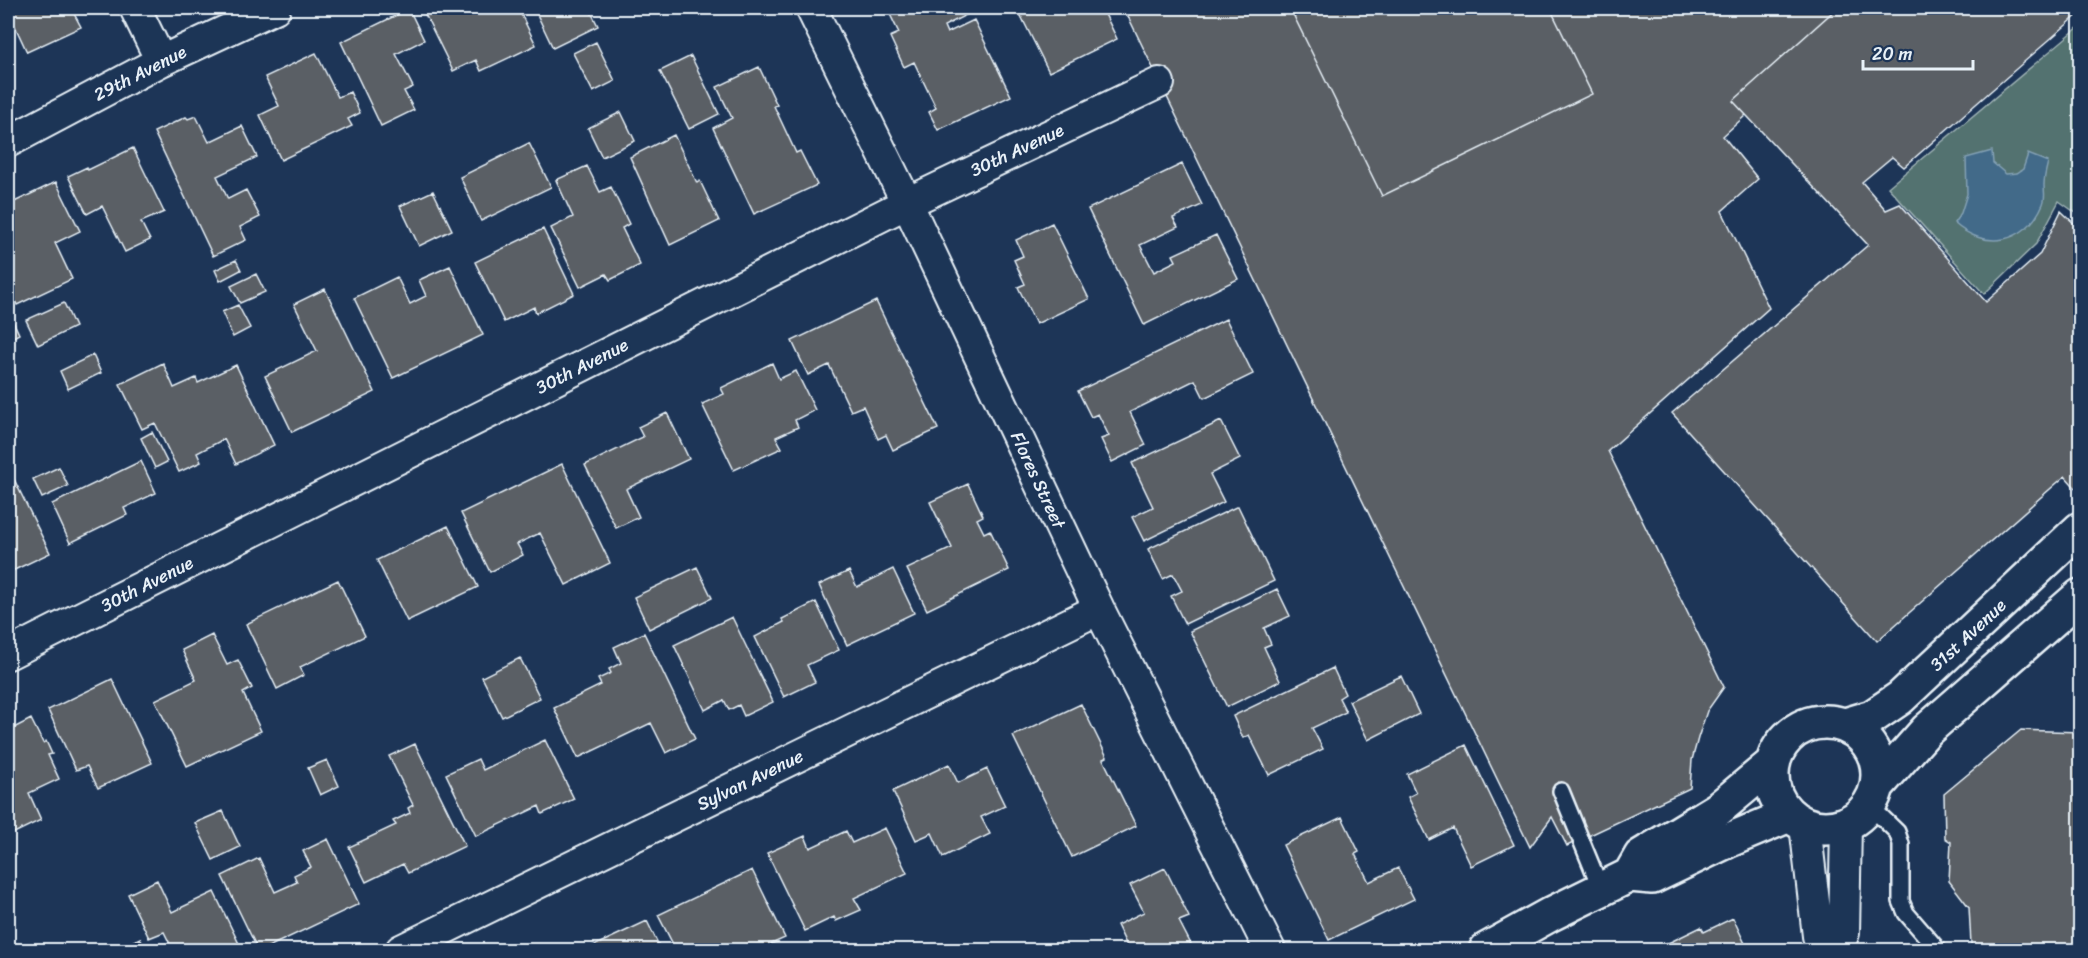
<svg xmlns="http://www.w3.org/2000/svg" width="2088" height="958" viewBox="0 0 2088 958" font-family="Sriracha,sans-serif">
	<rect width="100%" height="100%" fill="#1d3557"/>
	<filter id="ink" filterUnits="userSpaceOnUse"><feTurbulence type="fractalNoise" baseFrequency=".0167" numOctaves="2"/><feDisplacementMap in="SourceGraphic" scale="12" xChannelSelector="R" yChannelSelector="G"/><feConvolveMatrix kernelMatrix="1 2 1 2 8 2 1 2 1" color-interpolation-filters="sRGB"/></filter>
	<g filter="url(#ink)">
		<path fill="#537270" stroke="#9eb2b4" stroke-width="1.5" d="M2080 26V208L2076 213 2059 201 2036 244 1984 294 1888 187Z"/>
		<path fill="#426b89" stroke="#84a1b5" stroke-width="1.5" d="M1992 151 1993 163 2006 174 2017 173 2023 169 2028 154 2048 162C2046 170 2044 177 2044 185 2044 192 2046 198 2043 204 2026 244 1985 251 1954 223L1961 213 1967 194 1966 158Z"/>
		<path fill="#5a5f65" stroke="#e8f1f8" stroke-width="1.5" d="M8 8H71L81 27 27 52 8 11Z
			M422 8H518L536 45 481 71 476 60 453 71Z
			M534 8H589L598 26 553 48Z
			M887 8H968L970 13 944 26 947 33 974 20 1011 96 938 130 929 112 936 108 914 62 904 67 890 37 899 33Z
			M1017 8H1102L1117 39 1049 72Z
			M1124 8H1837L1733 101 1746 115 1723 136 1758 179 1722 211 1769 308 1608 451 1724 687 1707 711 1698 738 1692 760 1690 788 1567 846 1552 817 1530 847Z
			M1290 8H1550L1592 94 1382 196Z
			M1837 8H2080V13L1904 167 1892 157 1862 182 1886 210 1900 204 1986 302 2040 254 2061 211 2080 229V493L2065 476 1877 641 1672 413 1868 245 1733 101Z
			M409 9 424 40 396 54 413 87 404 91 414 110 381 126 341 42Z
			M596 42 615 81 593 92 573 53Z
			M316 53 338 97 350 92 360 113 348 119 352 126 281 160 260 115 279 106 265 77Z
			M691 56 719 114 689 129 660 71Z
			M759 67 777 105 774 106 796 153 800 151 817 185 754 214 713 128 732 118 717 87Z
			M621 112 635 141 602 157 588 128Z
			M196 116 209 142 242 126 257 157 217 176 228 199 246 190 260 217 240 227 246 240 213 256 154 132 186 117 188 119Z
			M674 135 697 183 700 181 719 221 670 245 630 157Z
			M529 143 551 187 481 221 460 177Z
			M133 148 164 212 141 222 150 240 125 252 102 206 87 214 68 176 87 167 88 170Z
			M1182 164 1202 205 1173 218 1178 227 1140 245 1154 272 1176 261 1173 255 1216 235 1238 279 1144 325 1088 209Z
			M587 166 600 192 611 187 629 224 622 228 640 265 610 280 606 274 580 287 551 228 573 217 556 180Z
			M56 182 80 231 55 243 72 279 17 305 8 285V205Z
			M433 191 452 230 419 246 400 206Z
			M1052 223 1089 299 1036 324 1018 287 1025 284 1014 260 1023 256 1016 240Z
			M543 229 574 294 536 313 534 307 504 322 475 262Z
			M236 260 241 270 220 281 215 270Z
			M450 266 483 335 393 378 354 298 397 277 410 304 426 296 419 280Z
			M256 274 265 292 240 303 231 286Z
			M325 289 375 392 292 432 265 376 317 351 294 304Z
			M876 301 938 429 893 450 886 435 878 439 863 406 851 411 829 365 808 375 792 341Z
			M64 303 75 327 38 345 26 320Z
			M238 305 250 328 233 337 222 312Z
			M8 310 19 334 8 340Z
			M1226 319 1253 374 1204 398 1195 380 1130 412 1146 445 1112 462 1101 439 1109 436 1098 414 1091 417 1078 391Z
			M93 355 101 373 68 389 60 371Z
			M163 363 174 388 196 378 198 383 236 365 274 445 236 464 224 439 197 453 201 462 179 472 155 423 142 429 120 384Z
			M772 363 779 379 796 371 815 410 795 420 798 427 776 437 782 448 734 470 702 404 724 394 721 388Z
			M667 413 689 459 626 489 639 517 616 528 585 465 643 437 638 427Z
			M1221 421 1240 459 1210 474 1224 502 1144 541 1132 517 1153 507 1132 463Z
			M152 432 167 462 155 468 141 438Z
			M141 461 156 493 124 508 127 515 70 543 52 504Z
			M562 464 610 563 566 585 540 533 517 544 523 555 490 572 461 513Z
			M59 467 68 486 42 498 33 479Z
			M10 471 50 553 8 573V472Z
			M968 484 983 516 977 519 984 533 990 530 1009 570 927 610 907 569 952 548 930 502Z
			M1238 506 1274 581 1185 624 1171 596 1182 591 1173 574 1163 579 1148 549Z
			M448 526 478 587 407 621 377 560Z
			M697 567 712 598 649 629 634 597Z
			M893 569 914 613 847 645 819 585 849 571 857 587Z
			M338 580 365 636 300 667 304 675 277 689 246 624Z
			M1277 589 1290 616 1264 628 1271 644 1264 647 1280 681 1227 707 1190 631Z
			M816 602 839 650 807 665 815 682 784 697 755 637 784 622 782 619Z
			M732 617 773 702 744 716 739 705 729 710 724 700 705 710 674 645Z
			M644 633 695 739 666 753 651 723 578 758 554 708 601 685 598 679 611 673 609 669 621 663 614 647Z
			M212 635 227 665 238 660 252 688 243 693 261 731 187 766 155 700 196 680 182 650Z
			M520 658 540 698 502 717 482 677Z
			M1333 668 1345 694 1339 698 1346 712 1312 728 1323 749 1269 775 1249 735 1243 738 1233 716Z
			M1401 676 1419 714 1368 740 1349 701Z
			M112 679 152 763 98 788 87 766 76 770 48 710Z
			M1081 704 1107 757 1103 759 1136 826 1072 857 1013 736Z
			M31 719 43 743 46 741 52 754 48 755 59 779 29 793 41 820 10 835 8 831V731Z
			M2021 730 2080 732V950H1977L1971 944 1969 907 1949 881 1951 842 1945 838 1944 794Z
			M545 740 574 799 542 814 539 806 476 836 446 774 478 759 483 770Z
			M415 744 465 846 408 873 403 864 366 882 349 847 396 825 393 821 410 813 408 808 413 805 389 756Z
			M1466 745 1514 845 1471 866 1453 828 1429 840 1408 797 1416 793 1407 774Z
			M327 760 339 786 320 795 308 768Z
			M949 764 958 783 987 769 1005 806 981 817 990 834 943 857 932 833 916 840 893 791Z
			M223 811 240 847 213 860 195 823Z
			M1342 817 1359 852 1355 854 1369 882 1398 868 1414 899 1329 940 1283 845Z
			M885 828 907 873 854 898 861 910 836 921 834 917 805 931 767 853 805 836 810 848 846 831 852 843Z
			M328 839 359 904 262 950H258L222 876 259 858 275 892 297 882 294 875 311 867 303 851Z
			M1165 868 1189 917 1179 921 1194 950H1129L1117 925 1144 912 1130 885Z
			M752 870 785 938 758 950H676L658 915Z
			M157 880 172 912 214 892 242 950H173L164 932 149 938 128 894Z
			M1733 918 1748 950 1656 949 1701 927 1704 932Z
			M647 921 661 950H585Z
			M140 938 146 950H116Z
			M100 944 103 950H86Z"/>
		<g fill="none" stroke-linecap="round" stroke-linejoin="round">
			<defs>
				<path id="lane" d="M1561 791 1601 889
					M1869 805 1897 832 1901 844V901L1906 913 1938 950"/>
				<path id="street" d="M135 8 161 61
					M811 8 907 203 1099 609 1270 950
					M8 142 161 61 275 8
					M8 654 907 203 1159 83
					M1805 825 1818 936 1824 950
					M401 950 1099 609
					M1837 950 1844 933 1846 824"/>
				<path id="secondary" d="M1772 775a53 53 0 1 1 106 0a53 53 0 1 1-106 0Z
					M1845 725 1872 717 1900 698 2080 529
					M1878 785 1927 730 2080 596
					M1630 875 1641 856 1718 809 1772 764
					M1486 950 1551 914 1630 875 1652 877 1727 841 1789 815"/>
			</defs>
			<use href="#lane" stroke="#e8f1f8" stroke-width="20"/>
			<use href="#street" stroke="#e8f1f8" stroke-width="34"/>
			<use href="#secondary" stroke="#e8f1f8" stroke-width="38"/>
			<use href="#lane" stroke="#1d3557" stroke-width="15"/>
			<use href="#street" stroke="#1d3557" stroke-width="30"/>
			<use href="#secondary" stroke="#1d3557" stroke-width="33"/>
		</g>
	</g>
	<g text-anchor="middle" stroke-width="4.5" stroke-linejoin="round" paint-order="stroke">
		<g font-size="18" fill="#e8f1f8" stroke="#1d3557">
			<text transform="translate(140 73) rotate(-27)" y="6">29th Avenue</text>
			<text transform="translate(1017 150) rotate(-25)" y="6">30th Avenue</text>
			<text transform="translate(582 366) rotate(-27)" y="6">30th Avenue</text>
			<text transform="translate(1038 480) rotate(65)" y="6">Flores Street</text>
			<text transform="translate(147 584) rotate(-27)" y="6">30th Avenue</text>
			<text transform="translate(1968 635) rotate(-43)" y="6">31st Avenue</text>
			<text transform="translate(750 780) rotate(-26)" y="6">Sylvan Avenue</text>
		</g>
	</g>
	<rect width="2088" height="958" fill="none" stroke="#1d3557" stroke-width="30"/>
	<rect x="15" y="15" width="2058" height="928" fill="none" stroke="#e8f1f8" stroke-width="2" filter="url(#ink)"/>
	<path d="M1863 60v9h110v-9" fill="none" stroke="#e8f1f8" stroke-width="3"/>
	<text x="1872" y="60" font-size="18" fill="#e8f1f8" stroke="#1d3557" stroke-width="4.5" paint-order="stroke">20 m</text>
</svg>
